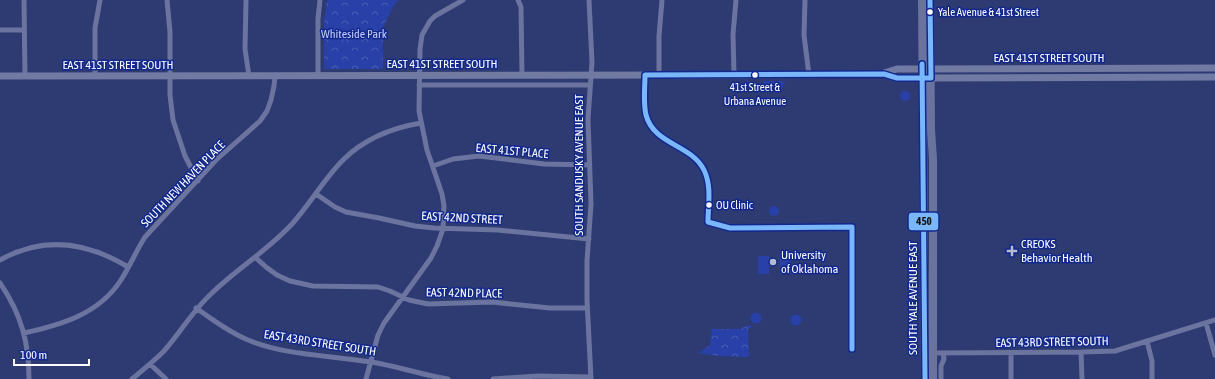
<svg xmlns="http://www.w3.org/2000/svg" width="1215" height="379" viewBox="0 0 1215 379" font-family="'Asap Condensed',sans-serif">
	<defs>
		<pattern id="park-crowns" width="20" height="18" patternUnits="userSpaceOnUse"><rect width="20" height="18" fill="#2840a7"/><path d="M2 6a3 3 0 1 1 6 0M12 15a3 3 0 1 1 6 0" fill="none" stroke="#485db4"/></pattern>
	</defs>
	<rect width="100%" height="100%" fill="#2e3a72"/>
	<path fill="url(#park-crowns)" d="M327 0H399L396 2 383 27V69H324V22Z
		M749 325 751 326V328H748L749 357 719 356 698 353 710 345 712 329H740Z"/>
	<path fill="#2840a7" d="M763 81H785L782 89C773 95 765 91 763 81Z
		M900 96a5 5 0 1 1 10 0a5 5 0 1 1-10 0Z
		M769 211a5 5 0 1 1 10 0a5 5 0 1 1-10 0Z
		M758 256H769V274H758Z
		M780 256H791V274H780Z
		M750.5 318a5.5 5.5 0 1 1 11 0a5.5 5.5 0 1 1-11 0Z
		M790.5 320a5.5 5.5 0 1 1 11 0a5.5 5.5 0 1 1-11 0Z"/>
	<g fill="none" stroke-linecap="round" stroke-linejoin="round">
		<path stroke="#6a749e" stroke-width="5" d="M24 0 25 76
			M167 0 170 32V95L173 120 185 156 198 181
			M246 0 245 49 249 76
			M518 0 521 7 522 75
			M589 0 592 62 588 119 591 204 587 261V300L591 379
			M805 0 804 35 809 75
			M0 30H24
			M659 75V36L662 0
			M734 75 733 34 736 0
			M95 76V28L100 0
			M318 76V19L320 0
			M419 85H590
			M433 166 453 159 479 156 544 164 590 165
			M316 194 335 207 346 212 379 218 415 226 434 228 498 230 589 239
			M255 257 266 267 277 275 290 281 313 286 378 287 390 291 409 300 428 304 492 302 550 308H587
			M0 260C43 236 87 242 128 267
			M0 283C21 314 29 342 29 379
			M196 308C213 320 229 332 248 340 287 356 330 355 371 362 397 366 422 375 448 379
			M1206 323 1215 355
			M24 333C61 325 99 314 121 280 130 266 136 251 145 237L216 160 260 121 267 111 271 100 274 86 275 76
			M1147 341 1152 361V379
			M1081 352 1082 379
			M933 353 1081 352 1115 351 1215 320
			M1011 353V379
			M150 364 166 379
			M132 379C143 370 154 361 164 351 181 332 193 310 212 293 238 268 268 250 292 224 310 204 324 179 343 160 365 138 391 128 421 123
			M366 379 378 335 384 323 431 258 437 246 443 229 444 206 442 194 427 150 419 111 420 49 422 35 430 21 435 16 463 0
			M493 379 538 376 591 377
			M941 379V366L944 359 943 353"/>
		<path stroke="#717aa2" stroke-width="7" d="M884 73 897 69H905L1215 68
			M0 76 734 75 884 74 897 78H922L1215 77"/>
		<path stroke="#6a739d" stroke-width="8" d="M922 0 925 379
			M930 0 931 130 933 159V379"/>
		<defs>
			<path id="bus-1" d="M922 64 925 379
				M852 349V227L730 228 708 222C708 206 712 186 704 170 691 144 654 145 646 115 643 102 645 88 645 75L884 74 897 78H931L930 0"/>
		</defs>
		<use href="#bus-1" stroke="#12288e" stroke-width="8"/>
		<use href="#bus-1" stroke="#7ab6fa" stroke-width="5"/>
	</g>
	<g fill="#fff" stroke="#12288e" stroke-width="1.5">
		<circle cx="930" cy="12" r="3.5"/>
		<circle cx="755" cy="75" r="3.5"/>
		<circle cx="709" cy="205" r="3.5"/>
	</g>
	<g fill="#b6bace" stroke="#12288e" stroke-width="1.5">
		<path d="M1010 245h4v4h4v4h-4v4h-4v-4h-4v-4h4z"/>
		<circle cx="773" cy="262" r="4"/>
	</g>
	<g text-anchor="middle" stroke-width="3" stroke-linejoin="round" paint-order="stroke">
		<g font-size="11" fill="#fff" stroke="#12288e" text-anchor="start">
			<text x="938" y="16">Yale Avenue &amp; 41st Street</text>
			<text x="755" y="91" text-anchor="middle">41st Street &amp;<tspan x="755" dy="14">Urbana Avenue</tspan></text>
			<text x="716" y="209">OU Clinic</text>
		</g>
		<g font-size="12" fill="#c2cdfd" stroke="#12288e">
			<text x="354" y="38">Whiteside Park</text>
		</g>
		<g font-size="12" fill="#fff" stroke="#12288e">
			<text x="1049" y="62">EAST 41ST STREET SOUTH</text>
			<text x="442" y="68">EAST 41ST STREET SOUTH</text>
			<text x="118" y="69">EAST 41ST STREET SOUTH</text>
			<text transform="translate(512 151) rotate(5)" y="4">EAST 41ST PLACE</text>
			<text transform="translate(579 165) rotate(-90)" y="4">SOUTH SANDUSKY AVENUE EAST</text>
			<text transform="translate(183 184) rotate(-46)" y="4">SOUTH NEW HAVEN PLACE</text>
			<text transform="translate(462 218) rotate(3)" y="4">EAST 42ND STREET</text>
			<text transform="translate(464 293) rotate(1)" y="4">EAST 42ND PLACE</text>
			<text transform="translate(913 298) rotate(-90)" y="4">SOUTH YALE AVENUE EAST</text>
			<text transform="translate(1052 342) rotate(-1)" y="4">EAST 43RD STREET SOUTH</text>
			<text transform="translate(320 343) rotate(9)" y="4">EAST 43RD STREET SOUTH</text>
		</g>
		<g font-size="12" fill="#fff" stroke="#12288e" text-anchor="start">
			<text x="1021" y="248">CREOKS<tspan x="1021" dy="14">Behavior Health</tspan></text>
			<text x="781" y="259">University<tspan x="781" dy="14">of Oklahoma</tspan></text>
		</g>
	</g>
	<rect stroke="#12288e" stroke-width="1.5" x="908" y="212" width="31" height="19" rx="4" fill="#7ab6fa"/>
	<g font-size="11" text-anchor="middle" font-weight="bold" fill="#111">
		<text x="924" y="225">450</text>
	</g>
	<path d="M14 359v6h75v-6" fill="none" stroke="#ffffff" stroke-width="2"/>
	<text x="20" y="359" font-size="12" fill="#ffffff" stroke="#12288e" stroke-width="3" paint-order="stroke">100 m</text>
</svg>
